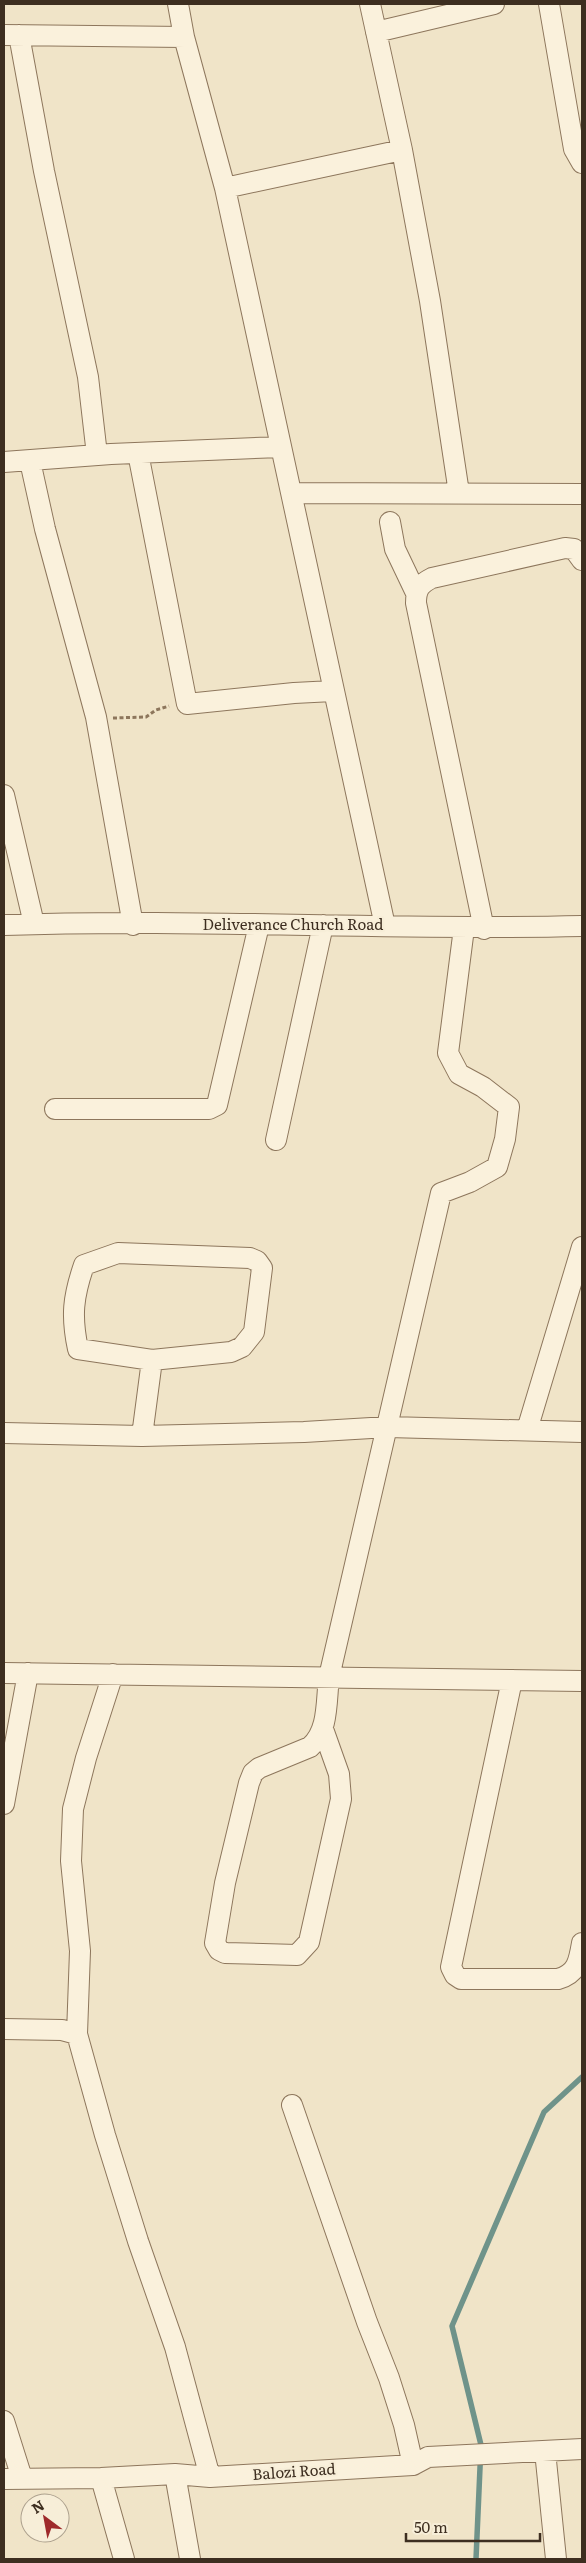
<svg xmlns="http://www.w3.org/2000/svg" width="586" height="2563" viewBox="0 0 586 2563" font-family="Literata,serif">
	<rect width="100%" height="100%" fill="#f0e4c8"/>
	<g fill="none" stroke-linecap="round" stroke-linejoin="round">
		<path stroke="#6f938a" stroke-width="5.5" d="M476 2559 481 2445 452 2326 544 2112 582 2077"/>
		<defs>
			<path id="minor" d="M178 4 184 37 225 188 385 926
				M370 4 402 150 430 301 459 493
				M549 4 574 149 582 163
				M376 32 494 4
				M4 35 184 37
				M19 35 44 171 88 377 97 455
				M225 188 402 150
				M138 453 187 704 294 693 333 691
				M30 461 45 529 96 717 133 925
				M4 462 111 454 281 447
				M292 493 582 494
				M390 522 395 549 416 593
				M4 795 34 924
				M4 925C196 918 390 931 582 926
				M484 929 416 603C416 589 420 584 432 578L565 548 574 549 582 560
				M55 1109H209L217 1105 259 925
				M276 1140 323 925
				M527 1430 582 1247
				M4 1433 142 1436 304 1432 388 1427 582 1432
				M142 1436 152 1360 78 1349C71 1316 73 1297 84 1265L118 1253 250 1258 257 1261 262 1268 254 1332 242 1347 231 1352 152 1360
				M4 1673 582 1681
				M113 1674 86 1758 73 1809 71 1861 80 1951 77 2034 105 2135 138 2241 175 2347 210 2477
				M512 1680 451 1967 455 1975 461 1979H558C577 1974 579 1961 582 1943
				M323 1729 339 1774 341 1799 309 1942 297 1955 225 1953 219 1950 215 1943 225 1883 249 1783 253 1773 259 1768 310 1747C329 1731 326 1701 329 1677L441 1193 470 1182 497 1167 505 1139 509 1107 483 1087 459 1074 448 1053 464 928
				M4 1804 28 1673
				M4 2029 62 2030 77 2034
				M292 2105 367 2322 389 2378 404 2425 413 2465
				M4 2421 22 2478
				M545 2451 556 2559
				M175 2474 190 2559
				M101 2478 124 2559
				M4 2479 101 2478 175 2474 210 2477 413 2465 428 2457 582 2449"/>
		</defs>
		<use href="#minor" stroke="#8d765c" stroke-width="22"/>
		<path stroke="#8d765c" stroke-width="3" stroke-dasharray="4 2.5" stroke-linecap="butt" d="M113 718 146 717 156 710 169 706"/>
		<use href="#minor" stroke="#faf1dc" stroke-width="20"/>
	</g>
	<g text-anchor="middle" stroke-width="4.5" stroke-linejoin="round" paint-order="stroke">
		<g font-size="15" fill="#3d2e20" stroke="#f7eed8">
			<text x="293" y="930">Deliverance Church Road</text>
			<text transform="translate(294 2472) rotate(-4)" y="5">Balozi Road</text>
		</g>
	</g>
	<rect width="586" height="2563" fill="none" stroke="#3d2e20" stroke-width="10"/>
	<g transform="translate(45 2518) rotate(328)"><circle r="24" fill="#f7eed8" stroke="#ada18e"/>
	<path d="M0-4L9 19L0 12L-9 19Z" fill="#9e2a2b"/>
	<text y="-8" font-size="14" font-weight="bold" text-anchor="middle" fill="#3d2e20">N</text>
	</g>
	<path d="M406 2533v8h134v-8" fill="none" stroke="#3d2e20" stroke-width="2.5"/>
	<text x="414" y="2533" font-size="15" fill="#3d2e20" stroke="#f7eed8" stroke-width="4" paint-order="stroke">50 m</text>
</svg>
